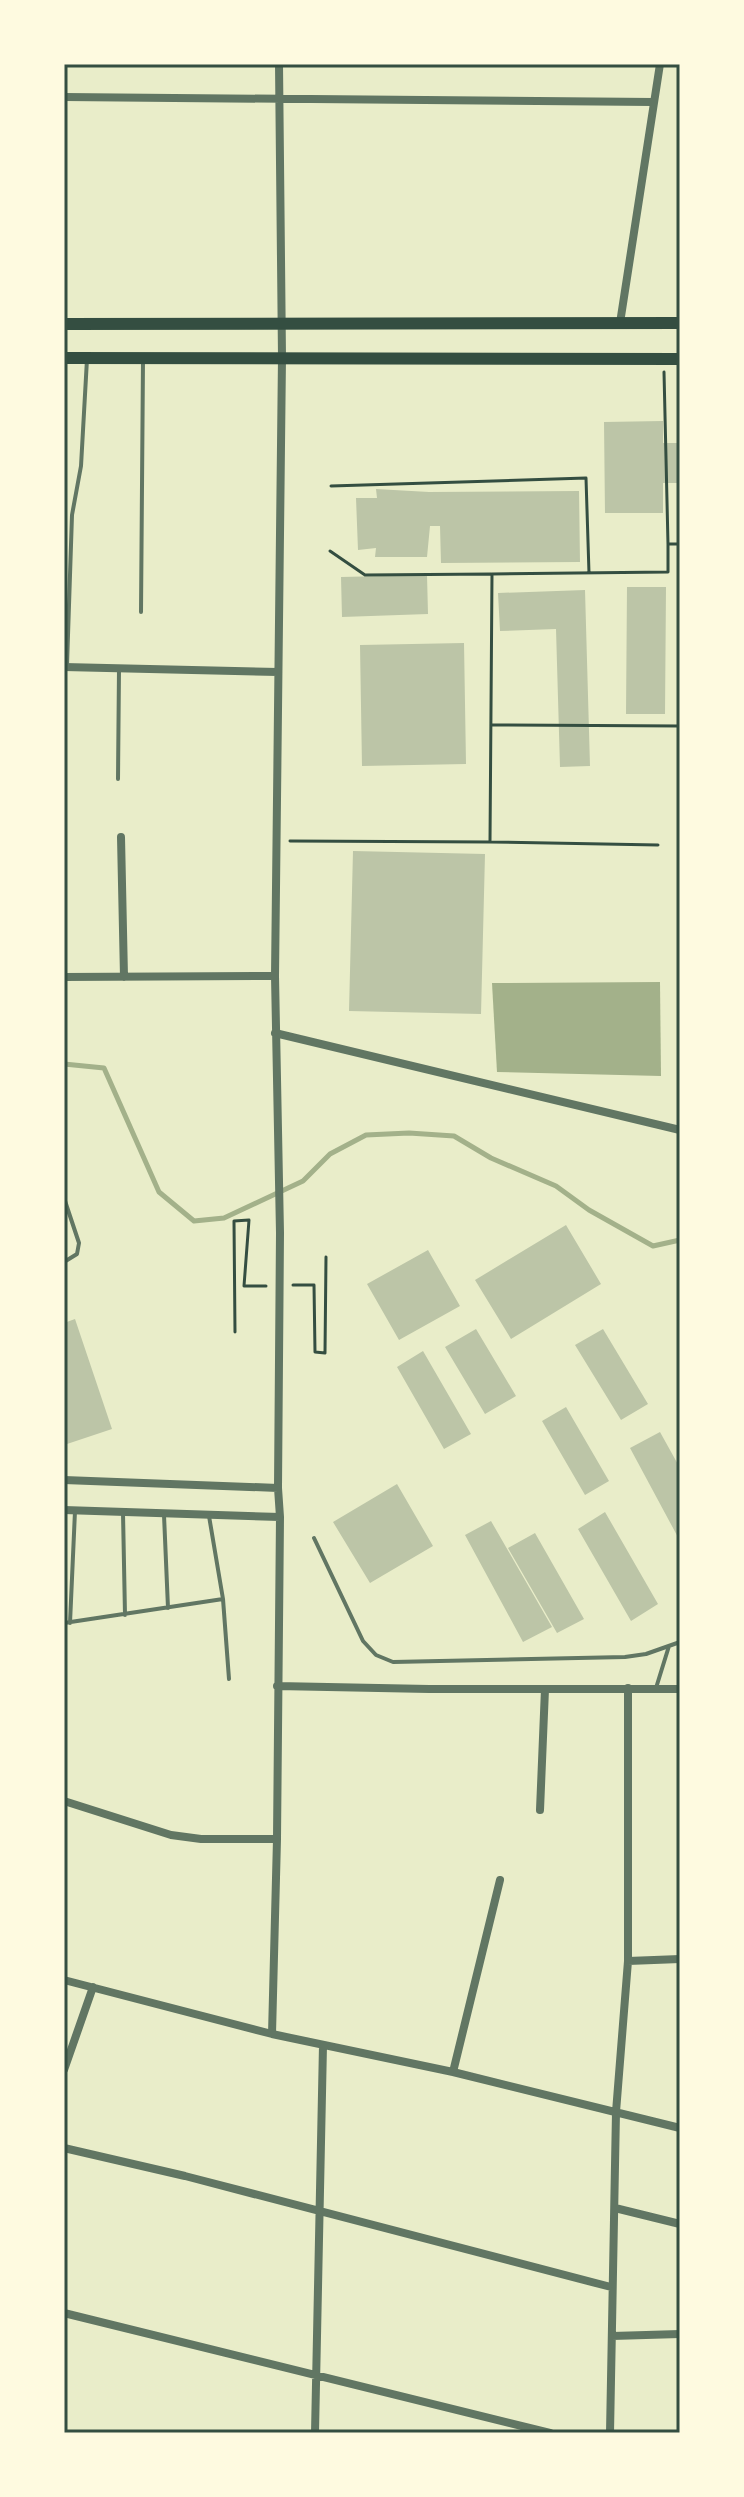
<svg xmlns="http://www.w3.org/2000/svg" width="744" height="2497" viewBox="0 0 744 2497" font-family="'Public Sans',sans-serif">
	<rect width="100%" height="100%" fill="#e9edc9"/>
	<path fill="#a3b18a" d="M660 982 661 1076 497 1072 492 983Z"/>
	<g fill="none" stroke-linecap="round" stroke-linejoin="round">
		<path stroke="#a3b18a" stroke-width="5" d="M64 1064 104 1068 159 1192 194 1221 224 1218 303 1181 330 1154 366 1135 409 1133 454 1136 491 1158 556 1186 589 1210 653 1246 680 1240"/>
	</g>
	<path fill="#bcc5a7" d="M663 421V443H680V483H663V513H605L604 422Z
		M376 489 429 492 579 491 580 562 441 563 440 526H430L427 557H375L376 548 358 550 356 498H377Z
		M427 575 428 614 342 617 341 577Z
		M627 587H666L665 714H626Z
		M585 590 590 766 560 767 556 629 500 631 498 593Z
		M464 643 466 764 362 766 360 645Z
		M353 851 485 854 481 1014 349 1011Z
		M566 1225 601 1284 511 1339 475 1280Z
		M428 1250 460 1306 399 1340 367 1284Z
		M75 1319 112 1429 64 1445V1323Z
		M476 1329 516 1396 485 1414 445 1347Z
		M603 1329 648 1404 621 1420 575 1345Z
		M423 1351 471 1434 444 1449 397 1367Z
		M566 1407 609 1481 585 1495 542 1421Z
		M660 1432 680 1468V1541L630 1448Z
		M397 1484 433 1546 370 1583 333 1522Z
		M605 1512 658 1604 631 1621 578 1529Z
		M491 1521 552 1627 523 1642 465 1535Z
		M535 1533 584 1619 557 1633 508 1548Z"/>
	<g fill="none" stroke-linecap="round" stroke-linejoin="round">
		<path stroke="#344e41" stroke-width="3" d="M664 372 668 544
			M331 486 586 478 589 573
			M330 551 365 575 491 574
			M492 725 680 726
			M290 841 490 842 492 574 668 572V544H680
			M490 842 658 845
			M293 1285H314L315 1352 325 1353 326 1257
			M235 1332 234 1221 249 1220 244 1286H266"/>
		<path stroke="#617663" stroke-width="4" d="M141 612 143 360
			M67 665 72 515 81 466 87 359
			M118 779 119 669
			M64 1198 79 1243 77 1254 64 1262
			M123 1513 125 1615
			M164 1515 168 1608
			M314 1538 363 1641 376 1655 393 1662 625 1657 646 1654 680 1642
			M223 1599 229 1679
			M64 1623 223 1599 209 1516
			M70 1623 75 1511
			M656 1688 669 1646"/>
		<path stroke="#617663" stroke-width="8" d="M64 97 653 102
			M620 323 660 64
			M64 667 278 672
			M121 837 124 977
			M64 977 275 976
			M275 1033 680 1130
			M64 1480 278 1488
			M64 1510 280 1517
			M277 1686 429 1689H680
			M64 1801 171 1835 201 1839H277
			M540 1810 545 1689
			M628 1961 680 1959
			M64 1980 272 2034 453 2072 680 2128
			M272 2034 277 1839 280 1517 278 1488 280 1233 275 976 282 357 279 64
			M64 2070 93 1987
			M453 2072 500 1880
			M64 2148 185 2176 611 2287
			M615 2208 680 2224
			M64 2313 550 2433
			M612 2336 680 2334
			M315 2433 323 2045
			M610 2433 616 2112 628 1961V1688"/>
		<path stroke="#344e41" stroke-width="12" d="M64 324 680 323
			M64 358 680 359"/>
	</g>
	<rect width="744" height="2497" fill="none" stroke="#fefae0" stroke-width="132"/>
	<rect x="66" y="66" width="612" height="2365" fill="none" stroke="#344e41" stroke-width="3"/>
</svg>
